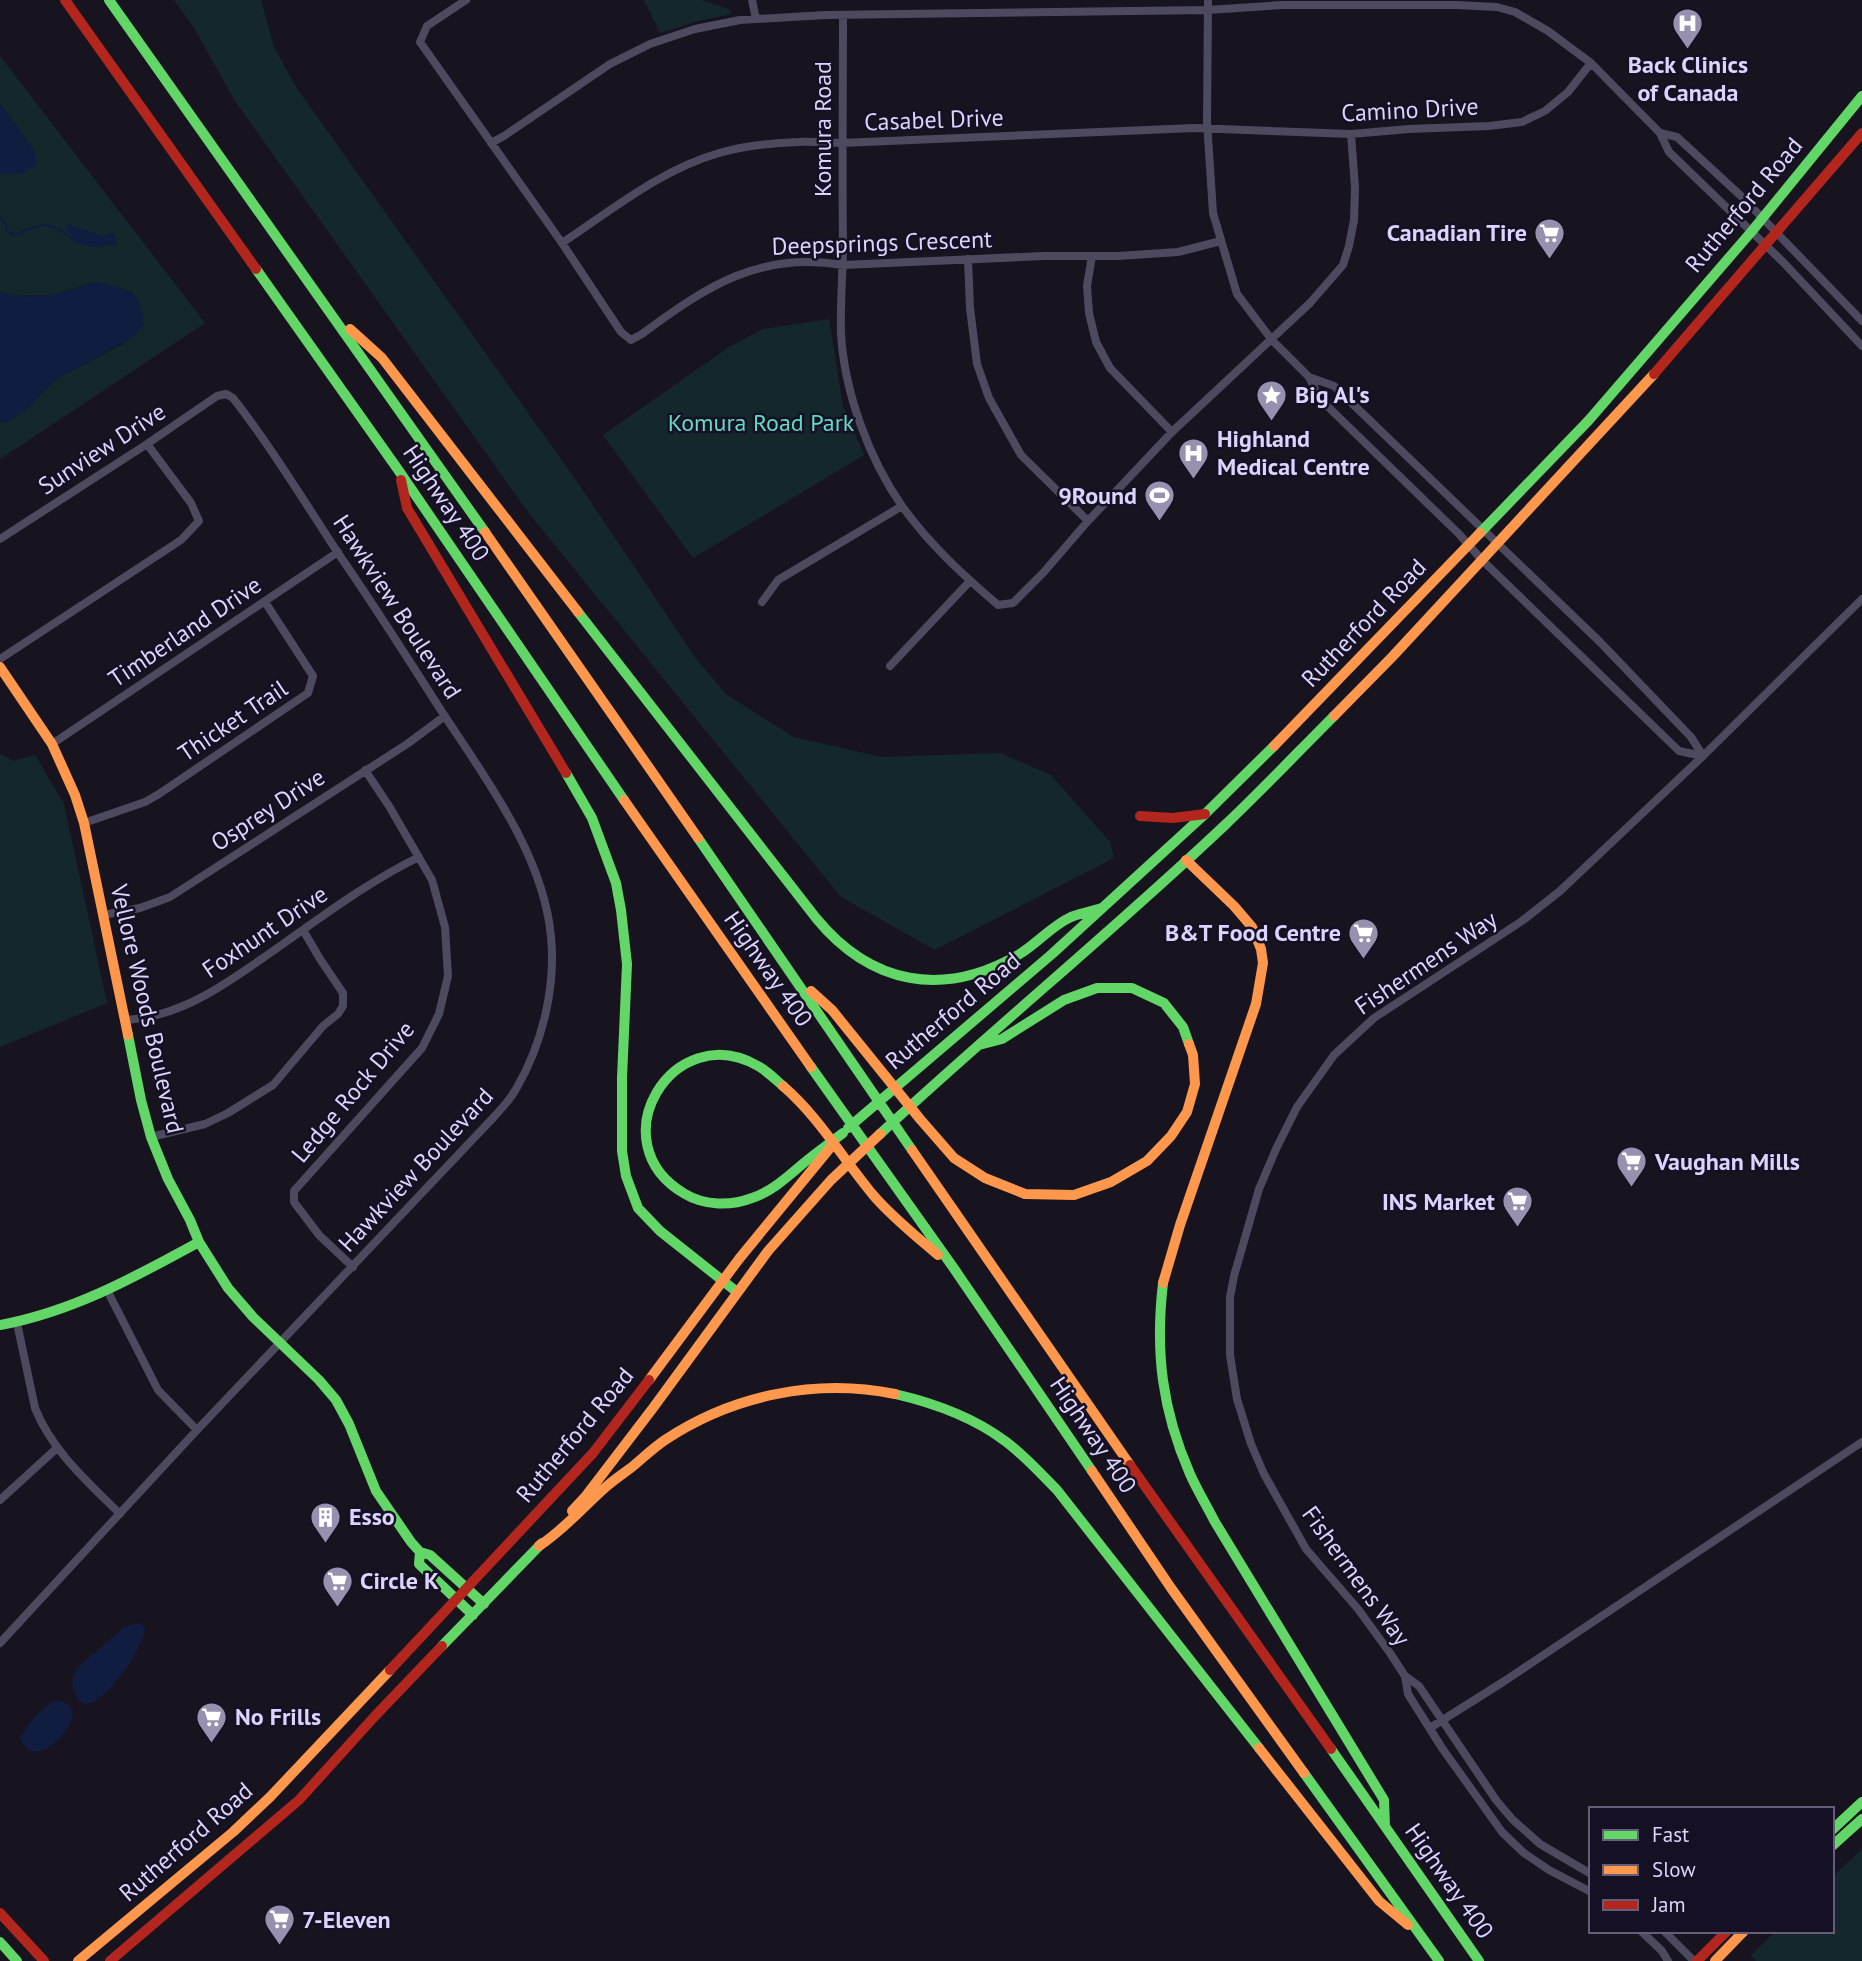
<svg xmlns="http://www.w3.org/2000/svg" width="1862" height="1961" viewBox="0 0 1862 1961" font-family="'PT Sans',sans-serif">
	<rect width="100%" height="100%" fill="#17141f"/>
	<path fill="#14282b" d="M174 0H261L274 47 296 87 578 483 696 659 727 695 794 737 881 757 1000 753 1051 775 1110 842 1114 858 935 950 841 897 528 512 235 101 194 28Z
		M644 0H702L729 9 732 14 698 21 660 33Z
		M0 56 205 323 0 459V423H5L27 409 55 380 123 344 132 292 96 282 52 295 15 296 0 292V174H22L35 152 0 103Z
		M829 319 843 406 864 455 693 558 603 435 729 347 763 329Z
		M0 754 14 761 35 755 64 804 107 1003 0 1047Z
		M1862 1849V1961H1756L1751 1955 1776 1931H1832V1877Z"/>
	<path fill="#101d40" d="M0 103 35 152 37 165 22 174H0Z
		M68 224 103 236 112 232 117 239 116 245C97 248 77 246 66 229Z
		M96 282C129 290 140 287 144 324L134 337 55 380 27 409 5 423H0V292C37 302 61 293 96 282Z
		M140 1623 145 1629C141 1651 111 1695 91 1703 78 1708 70 1689 73 1678 73 1676 77 1669 77 1668L124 1627Z
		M55 1700 66 1703 73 1711C73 1714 72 1720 71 1722 65 1735 41 1762 26 1748 23 1745 22 1741 20 1738 30 1720 39 1712 55 1700Z"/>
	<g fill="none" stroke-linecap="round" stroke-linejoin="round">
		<path stroke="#101d40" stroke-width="2.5" d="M0 217 5 222 7 231 15 235C65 208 61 247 97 246"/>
		<path stroke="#4d4a5f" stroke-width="8" d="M466 0 427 26 420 42 562 243 621 332 631 340 642 334C707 286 759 251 843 265L1043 256H1118L1178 252 1221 241
			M752 0 756 19
			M1208 0 1207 122 1213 213 1237 294 1272 340 1309 377 1320 399 1459 534 1482 560 1679 751 1703 756
			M843 15C843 91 842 167 843 243 843 273 840 303 841 333 844 391 869 459 902 506 929 544 963 575 998 605L1013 603 1043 573 1088 521 1172 432 1310 303 1343 265 1349 246 1354 220 1355 188 1351 134
			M1660 133 1677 137 1741 196 1862 321
			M491 143 504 136 610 64 650 44 695 29 740 20 826 15 1208 10 1282 5H1456L1497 7 1515 12 1548 31 1591 63 1660 133 1669 152 1783 262 1862 346
			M562 243C612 210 660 170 719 153 744 146 773 143 799 142 813 141 827 143 841 143L1194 128 1351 134 1409 129 1489 126 1522 122 1545 111 1568 92 1591 63
			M1092 256 1087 286 1089 313 1096 342 1110 368 1172 432
			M968 259 970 308 977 364 989 398 1021 455 1088 521
			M1309 377 1334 386 1600 642 1691 737 1703 756
			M0 539 147 444 217 396 226 394 233 398C272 448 305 503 340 556 376 608 410 662 444 715 487 780 544 857 551 937 556 988 542 1045 516 1089 510 1100 501 1109 493 1118L197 1430 0 1643
			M762 602 778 580 902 506
			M0 659 181 540 199 521 191 503 147 444
			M890 666 970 581
			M52 744 338 552
			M84 823 145 802 159 794 308 693 313 676 265 602
			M103 915 140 908 170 897 407 744 445 716
			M125 1020C186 1017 235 977 283 944 327 913 370 881 419 857
			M151 1137 205 1124 228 1113 273 1085 323 1026 338 1014 343 1006V993L320 959 303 930
			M353 1267 319 1235 294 1202V1191L422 1048 439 1014 448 976 445 927 432 880 389 806 365 770
			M107 1290 158 1390 197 1430
			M17 1323 35 1408C52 1451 88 1482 120 1514
			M0 1500 57 1448
			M1405 1676 1419 1686 1496 1800 1512 1819 1540 1844 1591 1874
			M1430 1728 1503 1682 1862 1442
			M1591 1892 1549 1870 1524 1853 1502 1832 1442 1748 1408 1694 1405 1676 1390 1653 1358 1609 1306 1549 1264 1474 1251 1444 1237 1399 1230 1355V1297L1234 1276 1259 1189 1276 1149 1297 1107 1334 1055 1374 1018 1522 921 1560 891 1703 756 1862 599
			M1641 1931 1662 1951 1668 1961
			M1664 1931 1694 1961"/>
		<path stroke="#63d668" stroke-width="10" d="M109 0 485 532
			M256 269 399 471 624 800
			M1480 533 1589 420 1752 231 1862 96
			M578 612 816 918C871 985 943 998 1018 955 1037 944 1051 926 1071 917 1081 913 1092 911 1102 908
			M566 773 592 818 616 883 621 910 627 964 622 1078V1151L626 1176 638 1208 660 1231 737 1292
			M698 838 912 1150
			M128 1035 141 1100 151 1137 168 1179 190 1220 199 1242 228 1288 253 1317 319 1380 336 1400 349 1424 376 1491 411 1542 420 1552 430 1555 484 1604
			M979 1045 1002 1039 1064 1000 1097 988H1132L1164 1003 1183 1027 1189 1044
			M811 1067 955 1270 1092 1471
			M783 1086C775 1079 767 1071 758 1066 673 1017 597 1143 685 1194 705 1206 731 1206 752 1198 773 1191 788 1176 805 1162 817 1152 830 1143 843 1133
			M848 1128 1052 954 1205 814 1274 746
			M880 1134C993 1029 1113 931 1225 825 1262 790 1298 752 1334 716
			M1163 1283C1155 1352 1162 1410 1190 1474 1197 1490 1207 1506 1215 1522L1384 1800 1385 1826
			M0 1325C72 1312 135 1277 199 1242
			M895 1394C934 1403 973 1417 1005 1441 1024 1455 1040 1473 1057 1490L1259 1748
			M420 1552 419 1564 473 1615
			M442 1646 542 1543
			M1331 1749 1479 1961
			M1304 1773 1439 1961
			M1832 1830 1862 1802
			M1832 1846 1862 1819
			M0 1942 17 1961"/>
		<path stroke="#ff974d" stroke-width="10" d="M350 329 382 358 578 612
			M485 532 698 838
			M0 667 52 744 75 795 84 823 128 1035
			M1334 716 1393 656 1654 374
			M1274 746 1480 533
			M624 800 811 1067
			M811 991 832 1010 920 1119 954 1158 985 1178 1025 1194 1074 1195 1111 1182 1147 1161 1171 1136 1187 1112 1195 1084 1193 1055 1189 1044
			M783 1086C819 1117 843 1159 874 1196 893 1218 916 1236 938 1255
			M912 1150 1130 1465
			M1163 1283 1180 1225 1256 1004 1263 963 1261 949 1252 927 1234 906 1186 860
			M649 1380 739 1259 830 1148
			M1092 1471 1171 1588 1304 1773
			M572 1511 585 1497 653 1408 768 1251 831 1180 880 1134
			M539 1546C565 1529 584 1506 607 1486 615 1479 624 1473 632 1467 643 1458 653 1448 665 1440 733 1395 816 1378 895 1394
			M1259 1748 1379 1901 1408 1925
			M78 1961 233 1832 270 1797 390 1670
			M1715 1961 1744 1931"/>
		<path stroke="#b3261e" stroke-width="10" d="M65 0 256 269
			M1654 374 1862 133
			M401 480 407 508 566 773
			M1140 816 1173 818 1205 814
			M1130 1465 1331 1749
			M390 1670 593 1453 649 1380
			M0 1913 44 1961
			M110 1961 299 1800 375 1716 442 1646
			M1697 1961 1727 1931"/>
	</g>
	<defs>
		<symbol id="hospital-pin" viewBox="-11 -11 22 30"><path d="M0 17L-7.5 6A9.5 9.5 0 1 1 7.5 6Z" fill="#9791af" stroke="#151023"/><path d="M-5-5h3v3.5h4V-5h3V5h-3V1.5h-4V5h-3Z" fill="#fff"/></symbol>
		<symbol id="supermarket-pin" viewBox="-11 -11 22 30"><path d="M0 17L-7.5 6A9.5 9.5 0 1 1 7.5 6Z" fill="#9791af" stroke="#151023"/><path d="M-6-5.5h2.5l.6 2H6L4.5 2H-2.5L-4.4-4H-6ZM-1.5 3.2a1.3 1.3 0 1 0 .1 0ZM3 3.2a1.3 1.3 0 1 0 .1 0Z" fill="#fff"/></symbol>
		<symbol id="sight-pin" viewBox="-11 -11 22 30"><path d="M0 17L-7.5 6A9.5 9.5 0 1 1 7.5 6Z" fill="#9791af" stroke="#151023"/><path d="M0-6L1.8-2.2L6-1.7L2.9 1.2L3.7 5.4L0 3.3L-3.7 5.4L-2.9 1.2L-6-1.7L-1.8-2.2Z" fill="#fff"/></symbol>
		<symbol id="stadium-pin" viewBox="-11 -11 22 30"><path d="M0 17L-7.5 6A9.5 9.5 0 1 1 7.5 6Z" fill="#9791af" stroke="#151023"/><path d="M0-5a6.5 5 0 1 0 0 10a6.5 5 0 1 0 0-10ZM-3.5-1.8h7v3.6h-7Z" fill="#fff"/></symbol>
		<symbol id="building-pin" viewBox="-11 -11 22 30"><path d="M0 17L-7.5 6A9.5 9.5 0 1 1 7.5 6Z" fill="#9791af" stroke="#151023"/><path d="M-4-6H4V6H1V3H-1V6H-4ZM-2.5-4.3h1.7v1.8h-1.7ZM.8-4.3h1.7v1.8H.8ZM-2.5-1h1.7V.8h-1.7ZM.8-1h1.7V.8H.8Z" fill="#fff"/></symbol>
	</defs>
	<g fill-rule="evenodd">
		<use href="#hospital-pin" x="1670" y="6" width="35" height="47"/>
		<use href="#supermarket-pin" x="1532" y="216" width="35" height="47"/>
		<use href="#sight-pin" x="1254" y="378" width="35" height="47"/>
		<use href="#hospital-pin" x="1176" y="436" width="35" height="47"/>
		<use href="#stadium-pin" x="1142" y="478" width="35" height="47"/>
		<use href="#supermarket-pin" x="1346" y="916" width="35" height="47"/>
		<use href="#supermarket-pin" x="1614" y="1144" width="35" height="47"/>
		<use href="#supermarket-pin" x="1500" y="1184" width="35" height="47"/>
		<use href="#building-pin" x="308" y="1500" width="35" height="47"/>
		<use href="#supermarket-pin" x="320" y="1564" width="35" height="47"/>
		<use href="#supermarket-pin" x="194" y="1700" width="35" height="47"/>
		<use href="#supermarket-pin" x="262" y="1902" width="35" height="47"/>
	</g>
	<g text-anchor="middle" stroke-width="5" stroke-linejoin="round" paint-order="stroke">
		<g font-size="24" font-weight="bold" fill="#dcd4fd" stroke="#151023" text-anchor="start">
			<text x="1688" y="73" text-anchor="middle">Back Clinics<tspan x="1688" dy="28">of Canada</tspan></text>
			<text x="1527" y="241" text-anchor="end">Canadian Tire</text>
			<text x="1295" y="403">Big Al's</text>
			<text x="1217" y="447">Highland<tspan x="1217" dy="28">Medical Centre</tspan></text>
			<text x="1137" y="504" text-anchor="end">9Round</text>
			<text x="1341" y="941" text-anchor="end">B&amp;T Food Centre</text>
			<text x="1655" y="1170">Vaughan Mills</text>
			<text x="1495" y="1210" text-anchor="end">INS Market</text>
			<text x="349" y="1525">Esso</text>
			<text x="360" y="1589">Circle K</text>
			<text x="235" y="1725">No Frills</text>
			<text x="302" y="1928">7-Eleven</text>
		</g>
		<g font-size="24" fill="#dcd4fd" stroke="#151023">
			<text transform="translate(1410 110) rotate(-3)" y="8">Camino Drive</text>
			<text transform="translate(934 120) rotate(-2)" y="8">Casabel Drive</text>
			<text transform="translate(823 129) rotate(-90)" y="8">Komura Road</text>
			<text transform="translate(1744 205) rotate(-50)" y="8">Rutherford Road</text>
			<text transform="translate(882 243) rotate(-2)" y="8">Deepsprings Crescent</text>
			<text transform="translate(102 449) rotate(-33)" y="8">Sunview Drive</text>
			<text transform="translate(446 503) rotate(56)" y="8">Highway 400</text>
			<text transform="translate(397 607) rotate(57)" y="8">Hawkview Boulevard</text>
			<text transform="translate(1364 623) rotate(-46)" y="8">Rutherford Road</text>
			<text transform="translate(185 632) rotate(-34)" y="8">Timberland Drive</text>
			<text transform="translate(233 721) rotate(-34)" y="8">Thicket Trail</text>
			<text transform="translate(268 810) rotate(-33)" y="8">Osprey Drive</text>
			<text transform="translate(265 932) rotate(-34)" y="8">Foxhunt Drive</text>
			<text transform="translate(1426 963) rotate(-34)" y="8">Fishermens Way</text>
			<text transform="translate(768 969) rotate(55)" y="8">Highway 400</text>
			<text transform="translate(147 1009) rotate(77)" y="8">Vellore Woods Boulevard</text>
			<text transform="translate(953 1011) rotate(-40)" y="8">Rutherford Road</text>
			<text transform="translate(353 1092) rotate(-50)" y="8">Ledge Rock Drive</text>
			<text transform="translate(416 1170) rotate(-47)" y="8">Hawkview Boulevard</text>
			<text transform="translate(575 1435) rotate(-50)" y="8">Rutherford Road</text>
			<text transform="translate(1093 1435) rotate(56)" y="8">Highway 400</text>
			<text transform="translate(1356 1576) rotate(54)" y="8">Fishermens Way</text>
			<text transform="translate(186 1842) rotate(-41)" y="8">Rutherford Road</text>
			<text transform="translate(1449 1881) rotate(55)" y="8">Highway 400</text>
		</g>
		<g font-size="24" fill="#64d9c6" stroke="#151023">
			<text x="761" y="431">Komura Road Park</text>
		</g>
	</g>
	<rect x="1589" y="1807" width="245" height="126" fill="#151023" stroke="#655e7a" stroke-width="2"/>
	<rect x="1603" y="1830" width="35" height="10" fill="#63d668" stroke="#655e7a" stroke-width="2"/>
	<text x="1652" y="1842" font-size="21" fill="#dcd4fd">Fast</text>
	<rect x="1603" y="1865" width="35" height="10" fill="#ff974d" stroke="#655e7a" stroke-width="2"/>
	<text x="1652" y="1877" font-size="21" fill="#dcd4fd">Slow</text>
	<rect x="1603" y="1900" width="35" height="10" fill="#b3261e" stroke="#655e7a" stroke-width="2"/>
	<text x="1652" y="1912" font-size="21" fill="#dcd4fd">Jam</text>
</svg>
